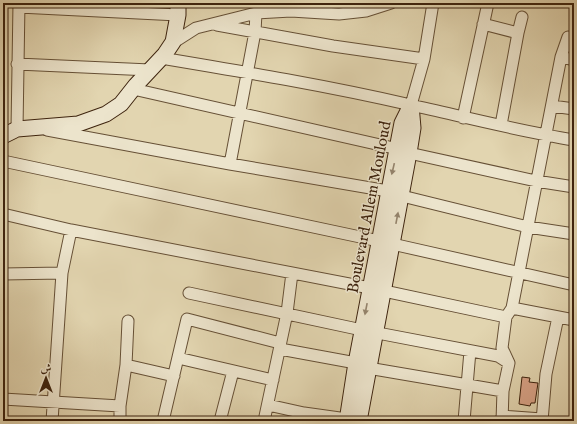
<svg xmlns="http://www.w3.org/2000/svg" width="577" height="424" viewBox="0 0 577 424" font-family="'IM FELL English',Amiri,serif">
	<rect width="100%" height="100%" fill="#e2d5b0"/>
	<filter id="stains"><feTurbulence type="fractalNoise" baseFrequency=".005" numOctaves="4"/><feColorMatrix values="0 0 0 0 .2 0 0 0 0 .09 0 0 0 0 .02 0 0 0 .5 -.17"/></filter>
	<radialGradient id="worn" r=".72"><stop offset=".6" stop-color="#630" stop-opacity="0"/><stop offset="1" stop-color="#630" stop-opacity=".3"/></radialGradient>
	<path fill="#d7a286" stroke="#3d230e" d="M522 377 530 378 529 382 538 383 535 403H531L530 406 519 404Z"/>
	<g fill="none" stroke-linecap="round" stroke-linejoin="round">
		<defs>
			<path id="minor" d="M19 7 178 15
				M483 24 518 33
				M217 25 333 46 424 59
				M171 44 196 28 256 13 291 11 339 14 366 11 391 3
				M561 57 574 60
				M161 58C245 72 329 86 411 105 465 117 519 131 574 140
				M17 64 150 70
				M133 89 398 149 409 153 536 181 574 187
				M411 105 424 59 433 3
				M552 106 574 109
				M463 118 488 3
				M501 125 518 33 522 17
				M17 129 19 3
				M47 130 230 164 388 191 402 196 528 227 574 234
				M3 161 379 241 574 285
				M230 164 255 32 256 13
				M3 214 71 230 370 288 506 317
				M3 274 62 273
				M189 293 362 330 498 356 509 363
				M512 308 574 320
				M280 349 356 363 368 368 503 391
				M178 358 273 380
				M126 365 174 376
				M3 399 120 406
				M268 405 304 413 354 420
				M502 416 542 419
				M52 421 62 273 71 230
				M120 421V406L126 365 128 321
				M163 421 187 319 280 343
				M220 421 233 371
				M264 421 287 313 292 273
				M464 421 470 351
				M502 421 503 391 509 363 502 348 506 317 512 308 561 57 568 37
				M542 421 546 374 558 317"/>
			<path id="secondary" d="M3 136 17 129 78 124 106 114 121 104 136 85 165 54 173 42 178 15V3
				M347 421 356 363 402 123 411 105
				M359 421 409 153 413 128 411 105"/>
		</defs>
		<use href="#minor" stroke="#665036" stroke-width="13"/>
		<use href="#secondary" stroke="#3d230e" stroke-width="17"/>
		<use href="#minor" stroke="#ece4cc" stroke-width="11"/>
		<use href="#secondary" stroke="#ece4cc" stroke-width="15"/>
	</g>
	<defs><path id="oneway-solid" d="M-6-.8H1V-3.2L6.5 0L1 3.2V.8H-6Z"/></defs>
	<g fill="#94846d">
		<use href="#oneway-solid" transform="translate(393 169) rotate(103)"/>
		<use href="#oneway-solid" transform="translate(397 218) rotate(-79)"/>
		<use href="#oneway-solid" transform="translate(366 309) rotate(101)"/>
	</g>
	<g text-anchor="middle" stroke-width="3" stroke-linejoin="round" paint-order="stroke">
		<g font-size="16" fill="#3d230e" stroke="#ece4cc">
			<text transform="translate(368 207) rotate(-79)" y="6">Boulevard Allem Mouloud</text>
		</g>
	</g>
	<rect width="577" height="424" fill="none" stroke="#e2d5b0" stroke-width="16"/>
	<rect x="4" y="4" width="569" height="416" fill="none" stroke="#3d230e" stroke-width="2"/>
	<rect x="8" y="8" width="561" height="408" fill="none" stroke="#3d230e"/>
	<g transform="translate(46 378)" stroke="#ece4cc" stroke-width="3" paint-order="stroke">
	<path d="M0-3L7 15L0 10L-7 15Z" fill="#3d230e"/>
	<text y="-6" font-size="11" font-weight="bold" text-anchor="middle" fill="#3d230e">ش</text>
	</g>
	<rect width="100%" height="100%" filter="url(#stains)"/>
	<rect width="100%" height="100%" fill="url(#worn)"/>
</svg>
